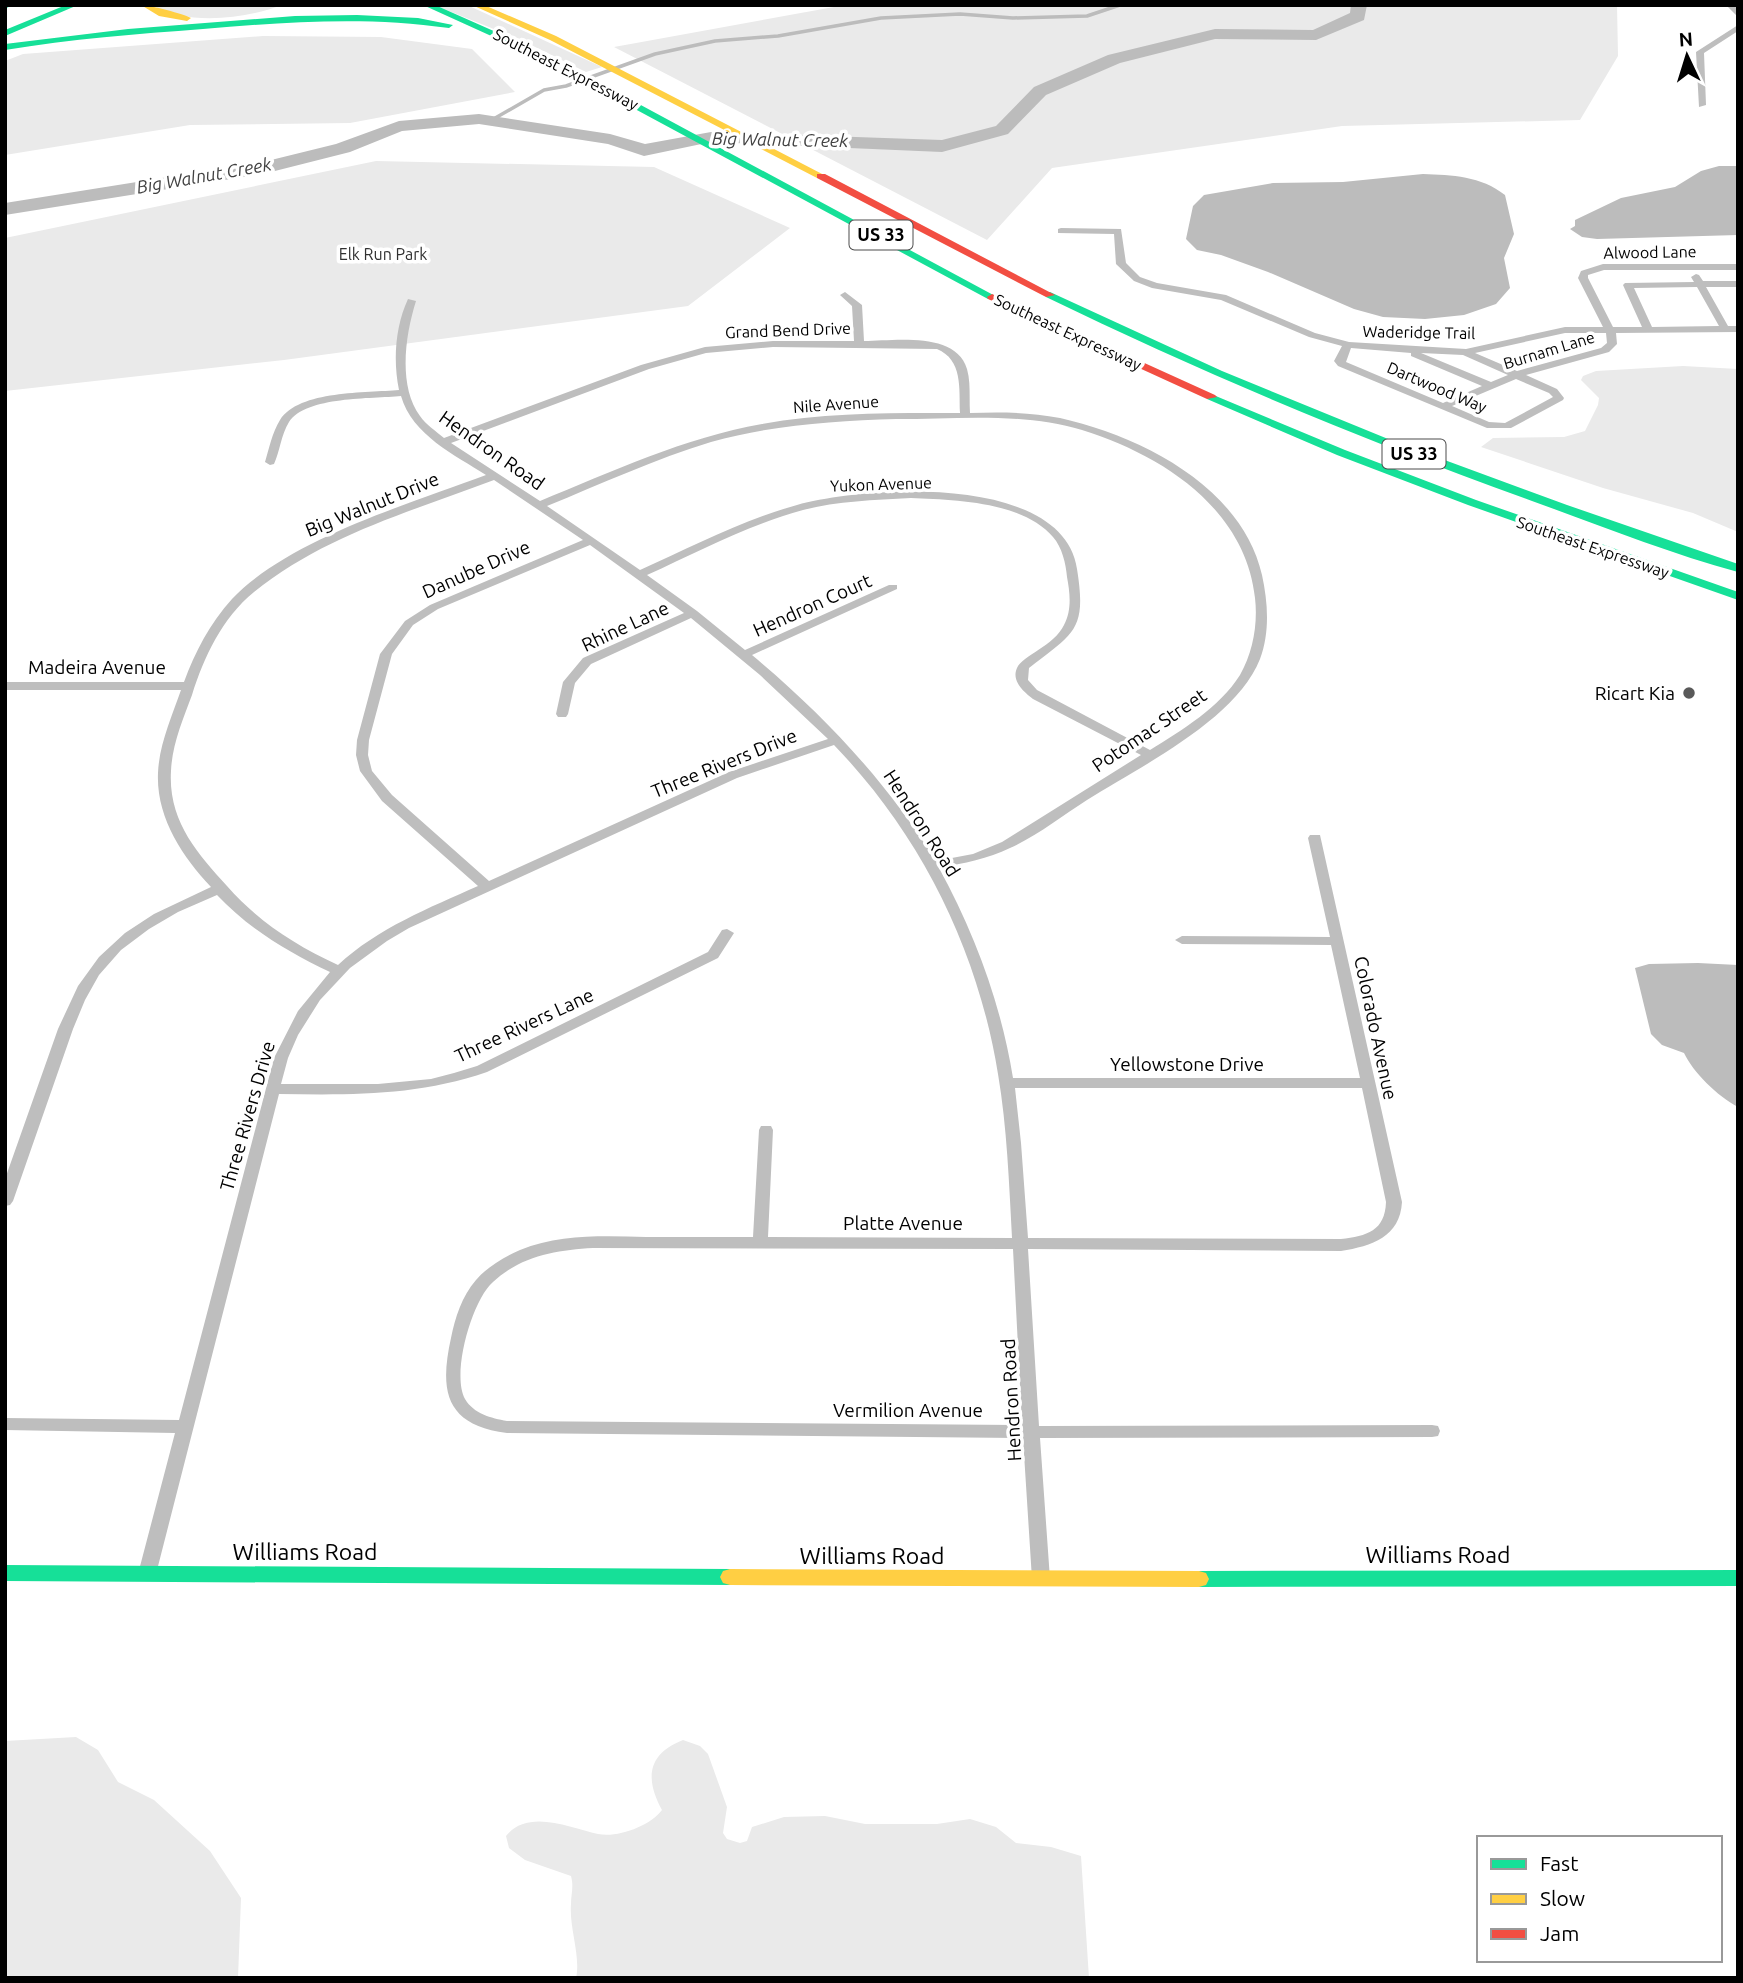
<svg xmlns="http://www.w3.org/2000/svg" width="1743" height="1983" viewBox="0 0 1743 1983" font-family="Ubuntu,sans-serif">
	<rect width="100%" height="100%" fill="#fff"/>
	<path fill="#eaeaea" d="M152 5H282C245 19 187 26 152 5Z
		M434 5H467L602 67 586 72 521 40Z
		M845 5H1617L1618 56 1580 120 1342 126 1052 168 987 240 614 47Z
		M263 36 381 37 472 49 515 92 350 123 190 125 5 155V61L23 54Z
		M376 161 654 167 790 228 688 306 284 360 5 391V238Z
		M1683 366 1738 369V532L1693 513 1603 488 1481 447 1493 438 1564 437 1585 431 1598 405 1599 398 1581 380 1583 376 1596 371Z
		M76 1737 98 1750 118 1782 154 1800 210 1851 241 1898 238 1978H5V1741Z
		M683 1740 700 1746 708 1754 727 1807 723 1833 727 1839 740 1843 747 1841 752 1827 784 1817 825 1816 865 1824H937L970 1819 996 1827 1016 1843 1051 1847 1081 1856 1089 1978H576C581 1956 569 1928 571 1904 571 1894 574 1887 571 1876L525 1860 509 1848 506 1836C528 1808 571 1828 598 1834 618 1838 650 1826 662 1810 645 1779 647 1754 683 1740Z"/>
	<path fill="#bcbcbc" d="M1719 166H1738V235L1597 239 1582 237 1570 229 1575 226V220L1621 198 1675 187 1701 171Z
		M1423 174C1452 175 1481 176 1505 195L1514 234 1504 258 1510 288 1496 304 1464 315 1425 319 1383 317 1354 309 1268 272 1221 255 1197 250 1186 239 1193 206 1204 195 1273 183 1343 182Z
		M1698 963 1738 965V1107C1717 1096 1693 1072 1684 1053L1662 1045 1651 1034 1635 968 1649 964Z"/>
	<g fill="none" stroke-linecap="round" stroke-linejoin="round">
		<path stroke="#bcbcbc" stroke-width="3.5" d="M490 121 544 90 566 86 655 54 715 41 778 36 881 18 960 14 1013 18 1087 16 1120 5"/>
		<path fill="#bcbcbc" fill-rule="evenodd" d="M1351 5H1367L1364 20 1316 40 1215 39 1120 63 1046 95 1008 134 942 152 711 142 644 156 608 144 479 124 402 131 350 152 263 174 5 215V203L263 162 336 144 399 121 479 114 610 134 645 144 711 132 942 140 996 126 1034 87 1108 55 1215 29 1313 30 1350 13Z"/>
		<path fill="#bebebe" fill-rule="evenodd" d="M1726 5H1734L1738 10V17Z
			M1738 25V31L1704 53 1706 105 1699 107 1696 52Z
			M1061 228 1121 229 1126 263 1140 277 1157 283 1226 295 1315 333 1349 342 1466 349 1565 327H1603L1578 278 1581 271 1603 264H1738V270H1604L1588 275V278L1613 327H1642L1623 285 1625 283 1694 282 1691 277 1696 274 1699 275 1703 281H1738V287H1706L1728 326H1738V332L1616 333 1617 344 1609 352 1526 375 1557 389 1564 398 1563 400 1511 428H1487L1338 366 1334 361 1342 346 1309 337 1221 300 1152 288 1134 281 1116 264 1114 234 1058 233V229ZM1697 287 1719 326 1652 327 1634 288ZM1565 333H1606L1607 343 1601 348 1517 371 1475 353ZM1351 348 1411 353V356L1482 386 1443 403 1346 362ZM1421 353 1463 355 1508 375 1491 382ZM1516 379 1549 393 1553 397 1505 423 1489 422 1452 406Z
			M845 292 862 305 864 341C894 341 956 331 967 369 971 383 969 398 970 413 1000 412 1030 412 1060 418 1141 436 1242 487 1262 575 1268 603 1270 632 1260 659 1236 720 1141 766 1087 800 1062 816 1037 836 1010 848 988 859 964 863 939 868 975 934 1001 1004 1013 1078H1360L1331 945 1182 944 1175 940 1182 936 1330 937 1308 838 1310 835H1320L1402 1202C1400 1237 1372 1246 1341 1251L1028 1249 1039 1426 1432 1425 1438 1426 1440 1431 1438 1436 1432 1437 1040 1438 1050 1579 1047 1584 1041 1586 1035 1584 1032 1579 1023 1438 507 1433C446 1425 439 1392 451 1338 455 1318 462 1296 476 1280 487 1267 504 1257 520 1250 560 1234 603 1236 646 1237 681 1237 717 1237 753 1237L759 1130 761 1126H771L773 1130 768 1237 1012 1238C1009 1183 1007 1127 998 1074 978 950 921 835 834 745L737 778 409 928 387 941 350 968 320 1000 298 1035 288 1058 281 1084H378L431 1079 454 1073 477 1066 708 952 722 930 727 929 734 933 718 958 487 1072C417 1096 352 1095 279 1094L156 1574 153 1579 147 1581 141 1579 138 1574 175 1433 5 1430V1418L179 1420 274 1058 298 1011 330 972C288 952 249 929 217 895L178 912 149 929 121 950 99 975 85 1000 73 1029 13 1201 10 1205 5 1206V1179L58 1029 78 986 99 957 125 933 154 914 211 887C182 856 156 817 158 773 159 745 172 716 181 690H5V682H184C195 652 210 623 232 599 289 539 409 504 486 475 455 455 412 435 401 396 372 399 306 396 289 422 281 435 280 451 274 464L270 465 265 462C269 449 272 433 280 420 299 390 367 393 399 390 393 361 395 327 408 299L416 301C405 336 398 386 420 416 426 425 436 431 444 438L641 365 705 347 773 341H854L852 306 840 295ZM773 347 937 349C963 360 959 388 960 413 894 413 827 412 762 424 684 438 613 471 540 501L451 443 649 369 706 353ZM896 419C957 419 1023 412 1082 430 1162 455 1245 508 1255 598 1258 624 1253 652 1240 675 1219 708 1182 730 1150 750L1037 690 1028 680 1029 668C1074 633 1087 631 1077 569 1063 473 865 486 797 505 742 520 691 547 640 570L547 506C601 484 655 459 711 442 772 425 834 421 896 419ZM494 480 583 540 430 605 405 621 380 654 357 740 356 755 360 771 382 801 478 886C429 908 378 928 338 965 293 944 258 921 227 886 197 853 168 821 171 771 172 745 183 719 192 695 204 657 222 618 254 592 323 536 412 511 494 480ZM911 498C954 500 1022 501 1053 537 1062 547 1066 564 1067 577 1070 593 1072 610 1064 625 1054 646 1023 655 1017 668 1011 681 1024 692 1033 699L1141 755 1002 842 973 854 936 861C886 781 824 715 752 655L897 589V585H889L745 650 697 611 647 575C698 552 748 525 803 510 838 501 874 500 911 498ZM590 545 684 613 583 658 563 682 556 714 558 717H566L568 714 575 683 591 664 691 618 760 675 828 739 729 772 489 881 392 795 372 771 368 755 369 740 392 654 413 625 438 609ZM1015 1088H1362L1386 1202C1385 1231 1367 1236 1341 1239L1028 1238 1021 1143ZM593 1248 1013 1249 1022 1425 507 1421C491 1418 474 1414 465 1399 451 1374 472 1300 493 1282 521 1256 556 1250 593 1248Z"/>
		<path fill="#16e098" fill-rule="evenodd" d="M5 5H12L5 9Z
			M66 5H78L5 36V30Z
			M423 5H435L550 56 997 297 988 299 544 60Z
			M357 15 418 18 453 25 449 28C366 16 286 22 203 29 137 34 71 39 5 50V44L128 29 295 16Z
			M1050 292 1222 371 1393 441 1567 505 1738 564V572C1668 553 1599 525 1532 501 1366 441 1204 374 1046 297V293Z
			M1211 394 1345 450 1476 500 1738 592V600L1468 505 1337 455 1207 399V395Z
			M5 1565 730 1569 737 1571 740 1577 737 1583 730 1585 5 1581Z
			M1738 1570V1586L1199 1587 1192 1585 1189 1579 1192 1573 1199 1571Z"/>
		<path fill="#ffcf43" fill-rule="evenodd" d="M141 5C150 5 184 14 191 18L187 21 159 16Z
			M472 5H484L556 36 826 176 817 178 550 40Z
			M730 1569 1199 1571 1206 1573 1209 1579 1206 1585 1199 1587 730 1585 723 1583 720 1577 723 1571Z"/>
		<path fill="#f24e42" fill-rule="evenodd" d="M817 174H825L1055 295 1046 297 817 178Z
			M992 294 1215 395 1217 397 1207 399 988 299 987 297Z"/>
	</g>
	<circle fill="#595959" stroke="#fff" stroke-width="2.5" cx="1689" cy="693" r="7"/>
	<g text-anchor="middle" stroke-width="7" stroke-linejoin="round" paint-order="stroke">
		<g font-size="16" fill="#000" stroke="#fff">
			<text transform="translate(566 69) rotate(27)" y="6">Southeast Expressway</text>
			<text transform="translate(1650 252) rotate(-1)" y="6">Alwood Lane</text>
			<text transform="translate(788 330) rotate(-2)" y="6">Grand Bend Drive</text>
			<text transform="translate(1068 332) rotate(25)" y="6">Southeast Expressway</text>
			<text transform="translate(1419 332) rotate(1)" y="6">Waderidge Trail</text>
			<text transform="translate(1549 350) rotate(-17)" y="6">Burnam Lane</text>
			<text transform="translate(1437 387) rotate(23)" y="6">Dartwood Way</text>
			<text transform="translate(836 404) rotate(-4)" y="6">Nile Avenue</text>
			<text transform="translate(881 484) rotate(-2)" y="6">Yukon Avenue</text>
			<text transform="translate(1593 547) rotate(19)" y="6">Southeast Expressway</text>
		</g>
		<g font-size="16" fill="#303030" stroke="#fff">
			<text x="383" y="260">Elk Run Park</text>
		</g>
		<g font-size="18" font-style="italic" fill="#414141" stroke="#fff">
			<text transform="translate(780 140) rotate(1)" y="6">Big Walnut Creek</text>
			<text transform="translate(204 176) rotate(-10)" y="6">Big Walnut Creek</text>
		</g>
		<g fill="#fff" stroke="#4c4c4c" stroke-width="2">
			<rect x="849.5" y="220.5" width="63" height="29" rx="5"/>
			<rect x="1382.5" y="439.5" width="63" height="29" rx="5"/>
		</g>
		<g font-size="18" font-weight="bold" fill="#000">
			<text x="881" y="241">US 33</text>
			<text x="1414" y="460">US 33</text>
		</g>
		<g font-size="19" fill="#000" stroke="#fff">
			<text transform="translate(492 450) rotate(35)" y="7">Hendron Road</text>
			<text transform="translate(372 504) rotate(-22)" y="7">Big Walnut Drive</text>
			<text transform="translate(476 569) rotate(-24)" y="7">Danube Drive</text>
			<text transform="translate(812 605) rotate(-24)" y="7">Hendron Court</text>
			<text transform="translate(625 626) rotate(-25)" y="7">Rhine Lane</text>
			<text x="97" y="674">Madeira Avenue</text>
			<text transform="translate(1149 730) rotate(-34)" y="7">Potomac Street</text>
			<text transform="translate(724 763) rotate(-22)" y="7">Three Rivers Drive</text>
			<text transform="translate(922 823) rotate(57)" y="7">Hendron Road</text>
			<text transform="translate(524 1025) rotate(-25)" y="7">Three Rivers Lane</text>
			<text transform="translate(1376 1028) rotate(78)" y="7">Colorado Avenue</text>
			<text x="1187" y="1071">Yellowstone Drive</text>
			<text transform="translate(247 1116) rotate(-74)" y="7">Three Rivers Drive</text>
			<text x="903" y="1230">Platte Avenue</text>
			<text transform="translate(1011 1400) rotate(-93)" y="7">Hendron Road</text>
			<text x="908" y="1417">Vermilion Avenue</text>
		</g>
		<g font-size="19" fill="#000" stroke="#fff" text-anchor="end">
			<text x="1675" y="700">Ricart Kia</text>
		</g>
		<g font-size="23" fill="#000" stroke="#fff">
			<text x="305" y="1560">Williams Road</text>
			<text x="1438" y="1563">Williams Road</text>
			<text x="872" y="1564">Williams Road</text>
		</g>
	</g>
	<rect width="1743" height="1983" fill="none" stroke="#000000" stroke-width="14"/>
	<rect x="1477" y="1836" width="245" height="126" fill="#ffffff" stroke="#999999" stroke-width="2"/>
	<rect x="1491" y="1859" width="35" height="10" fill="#16e098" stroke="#999999" stroke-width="2"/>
	<text x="1540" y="1871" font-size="21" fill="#000000">Fast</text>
	<rect x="1491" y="1894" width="35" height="10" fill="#ffcf43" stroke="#999999" stroke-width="2"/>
	<text x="1540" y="1906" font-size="21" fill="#000000">Slow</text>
	<rect x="1491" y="1929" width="35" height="10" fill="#f24e42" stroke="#999999" stroke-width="2"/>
	<text x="1540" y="1941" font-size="21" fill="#000000">Jam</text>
	<g transform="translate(1687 56) rotate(356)" stroke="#ffffff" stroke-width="5" paint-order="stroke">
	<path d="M0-5L12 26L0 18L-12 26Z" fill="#000000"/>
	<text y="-10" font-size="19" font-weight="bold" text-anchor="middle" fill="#000000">N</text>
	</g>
</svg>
